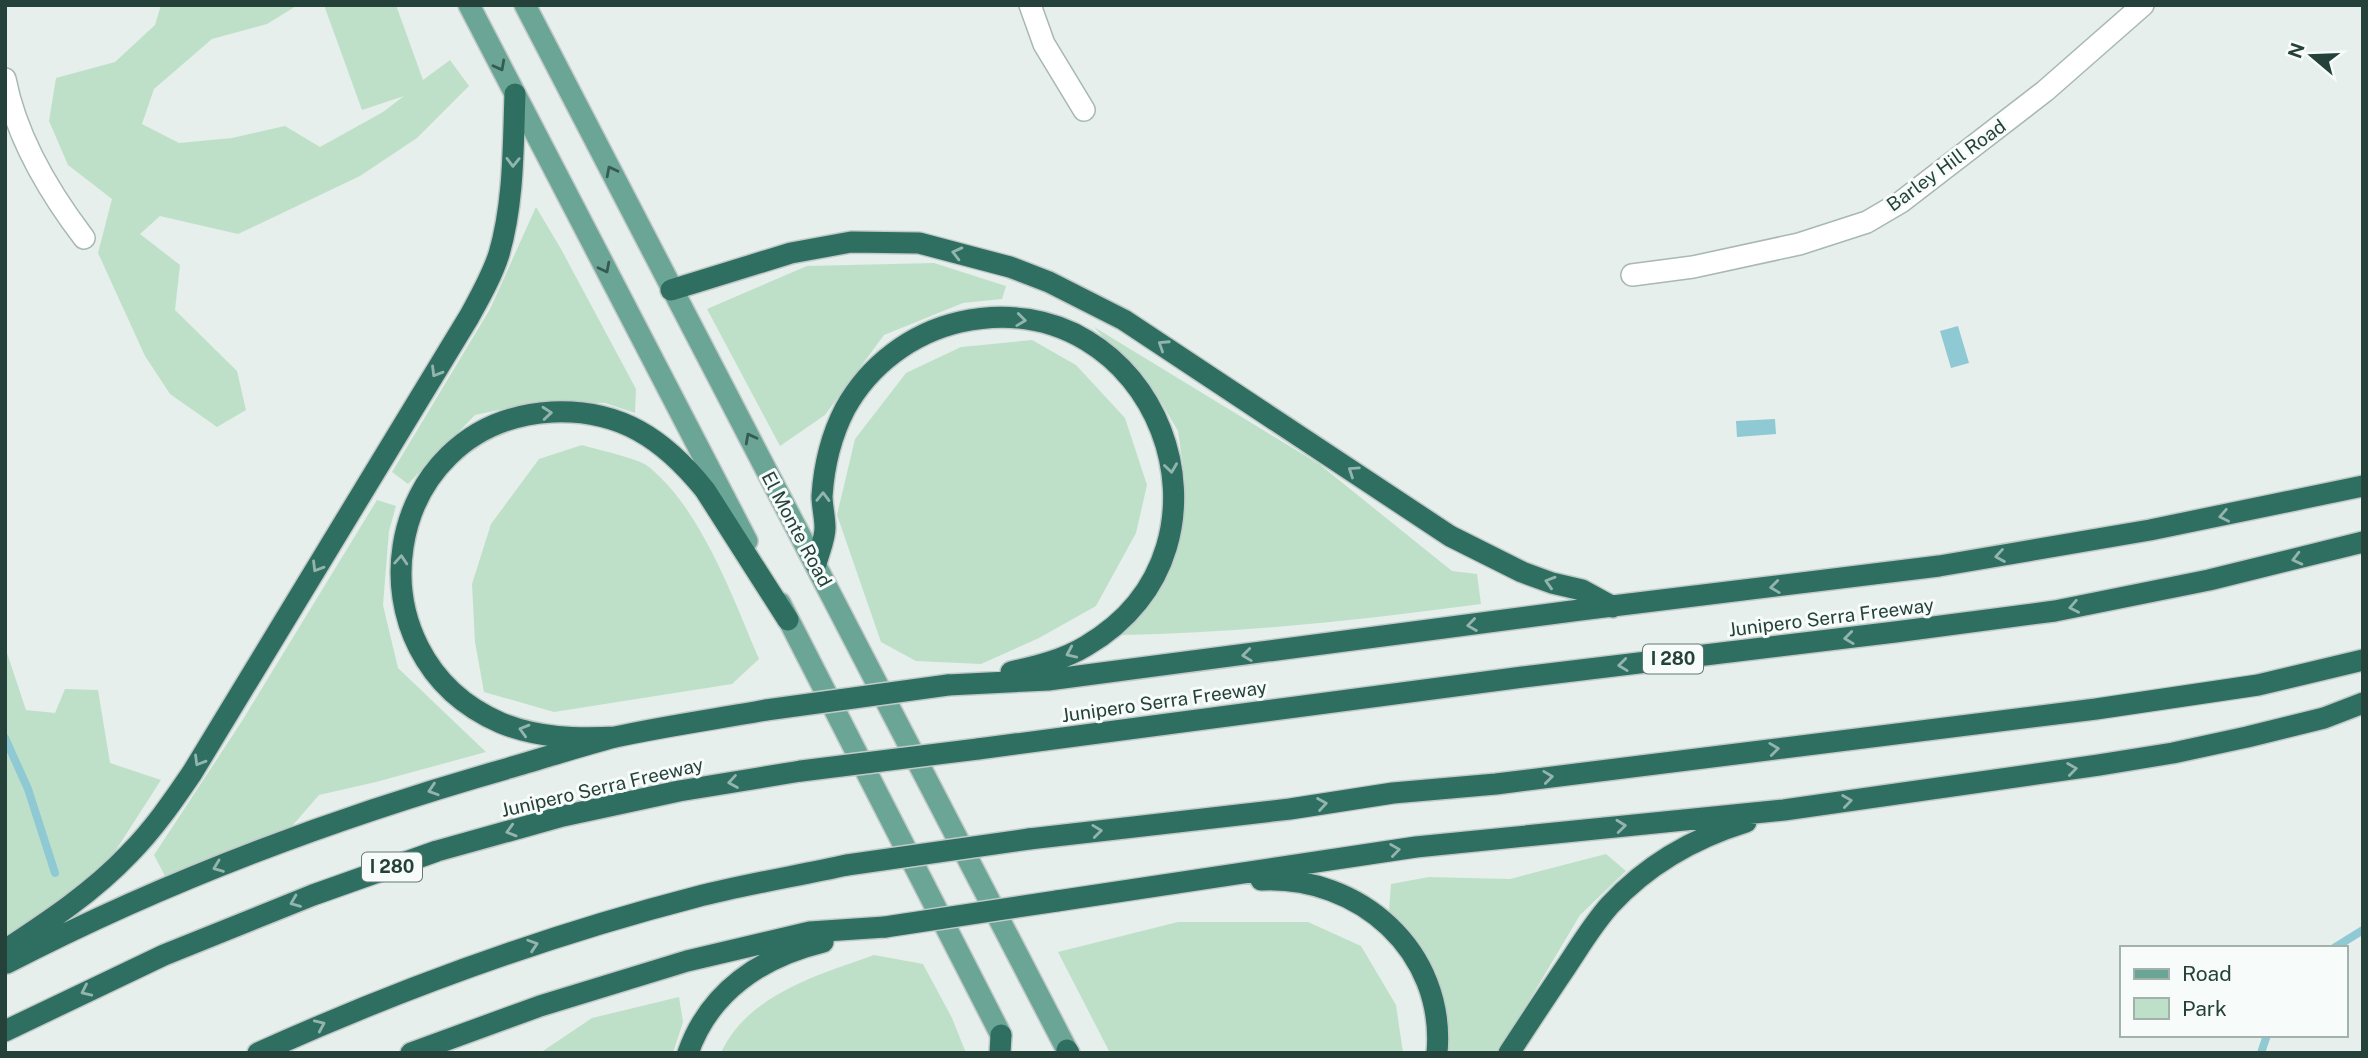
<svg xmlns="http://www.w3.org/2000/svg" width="2368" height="1058" viewBox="0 0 2368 1058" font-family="'Public Sans',sans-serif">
	<rect width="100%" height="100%" fill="#e6efeb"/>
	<path fill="#bfe0c8" d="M161 5H298L267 24 212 39 154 89 142 124 179 143 232 138 285 126 320 147 383 112 404 96 362 110 324 5H396L423 80 450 60 469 86 417 138 360 176 238 234 160 216 140 234 180 265 175 310 237 371 246 410 217 427 170 394 145 356 98 253 112 199 68 165 49 121 56 78 115 62 155 25Z
		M536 207 561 249 636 389 635 413 605 403 536 402 475 415 408 484 392 472 490 309Z
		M934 263 1006 286 1002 299 963 303 884 335 825 415 780 446 707 309 807 266Z
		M1094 327 1319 464 1452 571 1477 574 1481 604C1361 620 1243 633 1121 635L1157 589 1180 536 1185 481 1178 431 1158 397Z
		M1032 340 1076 365 1125 418 1147 485 1136 533 1096 606 1039 638 981 664 916 661 881 642 837 515 855 439 906 373 961 347Z
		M582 445C597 450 639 458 649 467 701 509 733 598 759 659L732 684 554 712 484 692 475 642 472 584 491 524 539 459Z
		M377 500 396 506 389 531 383 605 398 668 486 752 376 782 319 795 286 833 166 878 154 855 242 721Z
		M5 647 26 710 55 713 65 689 98 690 110 763 161 780 105 867 5 942Z
		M1606 854 1626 871 1580 915 1498 1053H1447V1020L1436 972 1388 924 1391 884 1429 877 1510 879Z
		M1178 922H1308L1361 946 1396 1005 1403 1053H1110L1058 952Z
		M874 955 923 964 952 1018 966 1053H721C747 995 818 975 874 955Z
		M679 997 683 1022 673 1053H540L592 1018Z"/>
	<path fill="#8ec9d4" d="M1958 326 1969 363 1951 368 1940 331Z
		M1775 419 1776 434 1737 437 1736 421Z"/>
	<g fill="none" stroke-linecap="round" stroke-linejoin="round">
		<path stroke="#8ec9d4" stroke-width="8" d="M5 738 28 789 55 873
			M2334 948 2363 930
			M2261 1053 2267 1035"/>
		<defs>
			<path id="minor" d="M1030 5 1044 44 1084 110
				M5 79C16 136 49 192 84 238
				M1632 275 1693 267 1799 244 1867 222 1901 202 2045 91 2143 5"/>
			<path id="major" d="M469 5 747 541
				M525 5 1067 1050
				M780 603 1001 1035"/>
			<path id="highway" d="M671 290 791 253 851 242 919 243 1010 267 1049 282 1124 320 1450 536 1522 572 1552 583 1582 590 1613 607
				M816 564C819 552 825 539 825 528 825 517 822 506 822 496 824 466 831 436 845 409 869 365 912 333 960 322 1156 279 1258 546 1086 646 1063 660 1037 666 1011 672
				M948 685 1048 680 1580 610 1939 566 2150 530 2363 486
				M616 737C576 739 538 738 501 723 345 656 379 422 552 412 620 409 664 439 705 490L788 620
				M978 749 1523 677 1895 632 2055 611 2209 580 2363 542
				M1029 839 1290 809 1393 793 1496 784 2096 709 2258 685 2363 660
				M1261 880C1359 875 1446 951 1437 1053
				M1057 901 1416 847 1784 810 2099 765 2173 753 2247 737 2324 718 2363 703
				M5 950C49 921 93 892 129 854 153 830 173 801 192 773L469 317C480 297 492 276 499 254 514 202 513 148 515 94
				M7 963C167 880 336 817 509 768 544 758 580 746 615 737 665 726 716 719 766 710
				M5 1031 164 955 313 895 437 851 563 816 679 791 801 771
				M1067 1050 1069 1053
				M258 1053C400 989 545 936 696 897 746 884 797 876 847 865
				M411 1053 540 1006 687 961 810 932 885 927
				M688 1053C709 992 761 957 823 942
				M1000 1053 1001 1035
				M1509 1053C1528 1024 1547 995 1566 967 1580 946 1593 924 1610 905 1647 865 1694 838 1746 822"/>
		</defs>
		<use href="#minor" stroke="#a8b8b2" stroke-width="24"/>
		<use href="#major" stroke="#c2cac8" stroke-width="24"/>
		<use href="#highway" stroke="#c2cac8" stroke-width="24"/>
		<use href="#minor" stroke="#fff" stroke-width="21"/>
		<use href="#major" stroke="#6aa596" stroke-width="21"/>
		<use href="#highway" stroke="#2f6f62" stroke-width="21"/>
		<defs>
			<path id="highway-bridge" d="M766 710 948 685
				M801 771 978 749
				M847 865 1029 839
				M885 927 1057 901"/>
		</defs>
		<use href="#highway-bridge" stroke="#c2cac8" stroke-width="24" stroke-linecap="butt"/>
		<use href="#highway-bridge" stroke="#2f6f62" stroke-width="21"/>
	</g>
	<defs><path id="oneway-chevron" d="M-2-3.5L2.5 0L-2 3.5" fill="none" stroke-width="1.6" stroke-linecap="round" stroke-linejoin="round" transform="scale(1.75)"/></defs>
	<g stroke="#365b51">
		<use href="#oneway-chevron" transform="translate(500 66) rotate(62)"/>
		<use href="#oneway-chevron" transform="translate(611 171) rotate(-117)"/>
		<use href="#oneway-chevron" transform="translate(605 268) rotate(63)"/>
		<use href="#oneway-chevron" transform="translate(750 438) rotate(-118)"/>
	</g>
	<g stroke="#93b5ae">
		<use href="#oneway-chevron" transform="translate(513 162) rotate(91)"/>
		<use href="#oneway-chevron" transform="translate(957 253) rotate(-166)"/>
		<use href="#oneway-chevron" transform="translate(1021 320) rotate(7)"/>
		<use href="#oneway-chevron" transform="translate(1163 345) rotate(-147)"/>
		<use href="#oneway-chevron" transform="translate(436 372) rotate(121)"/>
		<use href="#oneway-chevron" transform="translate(547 413) rotate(-5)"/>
		<use href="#oneway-chevron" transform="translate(1171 468) rotate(82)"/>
		<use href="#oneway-chevron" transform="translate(1353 471) rotate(-146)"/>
		<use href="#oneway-chevron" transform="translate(823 497) rotate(-89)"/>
		<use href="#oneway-chevron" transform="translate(2224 516) rotate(169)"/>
		<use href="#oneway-chevron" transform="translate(2000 556) rotate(171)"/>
		<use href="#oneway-chevron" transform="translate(2297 559) rotate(166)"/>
		<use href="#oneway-chevron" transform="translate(401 560) rotate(-86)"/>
		<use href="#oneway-chevron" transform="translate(317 567) rotate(121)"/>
		<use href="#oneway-chevron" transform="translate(1550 582) rotate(-163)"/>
		<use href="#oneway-chevron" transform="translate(1775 587) rotate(173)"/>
		<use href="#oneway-chevron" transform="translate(2074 607) rotate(169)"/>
		<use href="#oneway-chevron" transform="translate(1472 625) rotate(172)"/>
		<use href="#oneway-chevron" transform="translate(1849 638) rotate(173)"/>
		<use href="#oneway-chevron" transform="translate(1071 653) rotate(156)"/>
		<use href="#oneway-chevron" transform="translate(1247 655) rotate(173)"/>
		<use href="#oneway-chevron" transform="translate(1623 665) rotate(173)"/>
		<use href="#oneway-chevron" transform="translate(524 730) rotate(-164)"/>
		<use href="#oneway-chevron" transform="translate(1774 749) rotate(-7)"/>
		<use href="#oneway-chevron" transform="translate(199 761) rotate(121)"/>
		<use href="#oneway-chevron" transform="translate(2072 769) rotate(-8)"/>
		<use href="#oneway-chevron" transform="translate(1548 777) rotate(-7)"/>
		<use href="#oneway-chevron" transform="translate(733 782) rotate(171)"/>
		<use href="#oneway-chevron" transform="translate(433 790) rotate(162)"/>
		<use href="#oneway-chevron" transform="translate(1847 801) rotate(-8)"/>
		<use href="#oneway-chevron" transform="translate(1322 804) rotate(-9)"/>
		<use href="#oneway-chevron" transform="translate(1621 826) rotate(-6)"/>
		<use href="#oneway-chevron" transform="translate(511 831) rotate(164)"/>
		<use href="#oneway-chevron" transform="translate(1097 831) rotate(-7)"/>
		<use href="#oneway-chevron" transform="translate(1395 850) rotate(-8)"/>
		<use href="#oneway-chevron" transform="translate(218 867) rotate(159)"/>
		<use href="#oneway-chevron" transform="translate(295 902) rotate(158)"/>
		<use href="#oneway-chevron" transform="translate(533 945) rotate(-18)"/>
		<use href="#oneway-chevron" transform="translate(86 991) rotate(155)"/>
		<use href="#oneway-chevron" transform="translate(320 1025) rotate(-24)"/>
	</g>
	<g text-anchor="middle" stroke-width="6" stroke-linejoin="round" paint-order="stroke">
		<g fill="#f7fbf9" stroke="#637a73" stroke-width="2">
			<rect x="1643" y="644.5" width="60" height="29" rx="5"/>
			<rect x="362" y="852.5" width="60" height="29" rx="5"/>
		</g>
		<g font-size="18" font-weight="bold" fill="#24423a">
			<text x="1673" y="665">I 280</text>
			<text x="392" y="873">I 280</text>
		</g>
		<g font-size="19" fill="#24423a" stroke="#f7fbf9">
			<text transform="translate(1946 165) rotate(-36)" y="7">Barley Hill Road</text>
			<text transform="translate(797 529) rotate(62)" y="7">El Monte Road</text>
			<text transform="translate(1831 617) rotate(-7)" y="7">Junipero Serra Freeway</text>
			<text transform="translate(1164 701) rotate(-8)" y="7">Junipero Serra Freeway</text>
			<text transform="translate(602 787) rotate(-13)" y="7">Junipero Serra Freeway</text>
		</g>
	</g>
	<rect width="2368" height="1058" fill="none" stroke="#24423a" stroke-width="14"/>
	<rect x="2120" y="946" width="228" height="91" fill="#f7fbf9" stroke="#a3b1ad" stroke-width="2"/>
	<rect x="2134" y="969" width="35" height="10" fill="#6aa596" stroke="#a3b1ad" stroke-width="2"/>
	<text x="2182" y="981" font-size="21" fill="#24423a">Road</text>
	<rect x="2134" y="998" width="35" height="21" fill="#bfe0c8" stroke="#a3b1ad" stroke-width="2"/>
	<text x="2182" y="1016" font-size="21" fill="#24423a">Park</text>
	<g transform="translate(2312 56) rotate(289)" stroke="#f7fbf9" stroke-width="5" paint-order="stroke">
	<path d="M0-5L12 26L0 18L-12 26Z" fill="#24423a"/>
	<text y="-10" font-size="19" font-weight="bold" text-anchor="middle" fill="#24423a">N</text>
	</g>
</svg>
